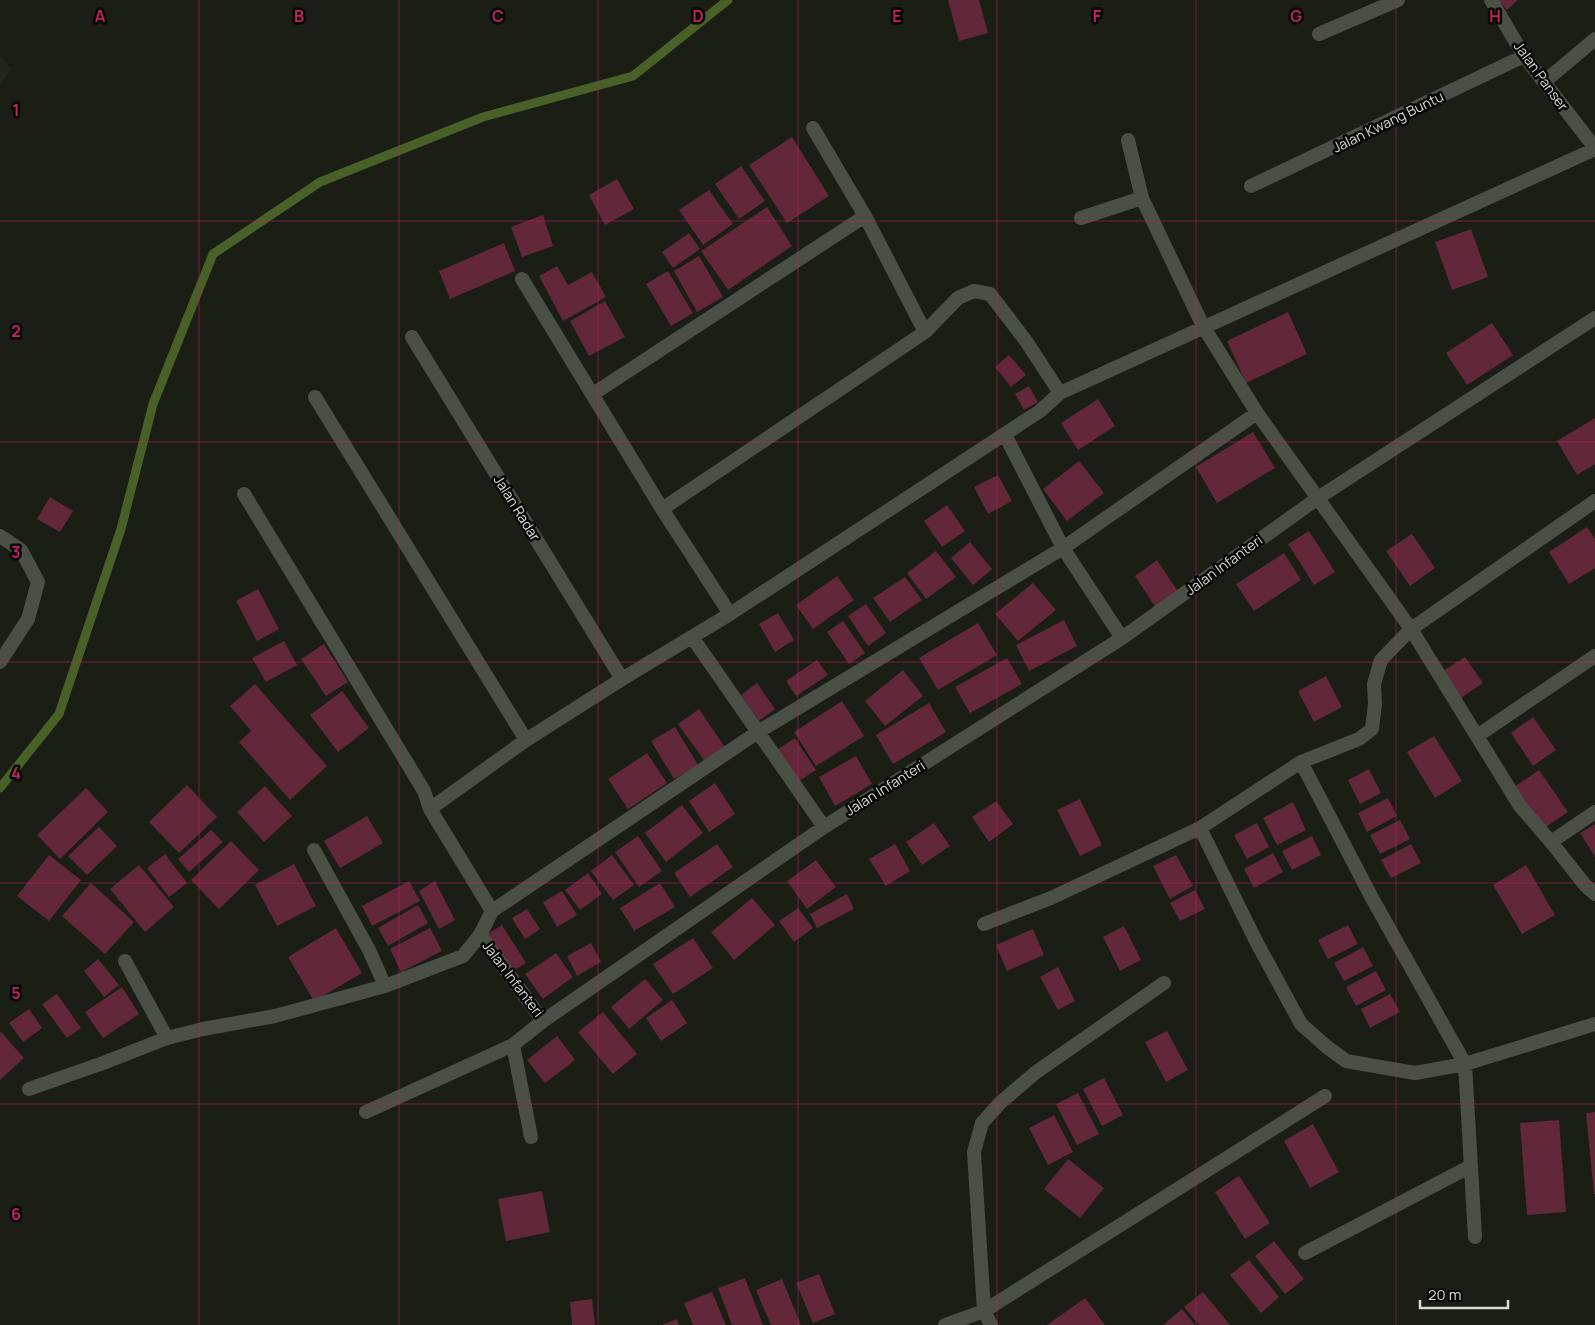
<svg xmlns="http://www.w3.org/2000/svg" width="1595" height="1325" viewBox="0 0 1595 1325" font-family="Manrope,sans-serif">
	<rect width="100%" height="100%" fill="#1a1e15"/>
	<path fill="#202718" d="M0 54 11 69 0 84Z"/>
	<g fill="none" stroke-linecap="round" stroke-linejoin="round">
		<path stroke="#496128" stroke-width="9" d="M0 788 59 714 121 529 153 404 213 254 320 182 483 117 633 76 728 0"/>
	</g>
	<path fill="#622738" d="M948 0H979L988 33 959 41Z
		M1498 0H1518L1507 10Z
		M792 137 829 196 787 223 749 165Z
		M741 166 765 201 739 219 715 184Z
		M617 179 634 209 605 225 589 195Z
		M709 190 733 224 703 245 679 210Z
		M767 207 792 246 728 290 701 251Z
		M543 215 553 246 522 257 511 227Z
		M1471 229 1488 277 1452 290 1435 242Z
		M689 233 700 249 673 268 662 252Z
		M504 243 515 271 450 299 439 271Z
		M699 256 723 297 697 312 674 271Z
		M557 266 568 285 592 272 606 297 563 321 539 276Z
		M668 271 693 313 671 326 646 284Z
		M605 301 625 337 589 356 570 321Z
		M1288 312 1307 354 1246 383 1227 341Z
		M1492 323 1513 355 1467 385 1446 353Z
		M1009 355 1026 375 1011 387 995 367Z
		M1029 386 1038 402 1024 410 1015 394Z
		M1098 399 1115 426 1078 450 1061 423Z
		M1595 418V464L1577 475 1557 441Z
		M1253 432 1275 468 1217 503 1196 467Z
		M1079 461 1104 493 1067 521 1043 489Z
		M998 475 1012 501 988 514 974 487Z
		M50 497 73 511 60 532 37 519Z
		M947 505 965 531 942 547 924 521Z
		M1587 527 1595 539V568L1569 584 1549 552Z
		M1309 531 1335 572 1314 585 1288 544Z
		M1412 534 1435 568 1410 586 1386 551Z
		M970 542 992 569 973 585 951 558Z
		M936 551 956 577 926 599 907 573Z
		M1284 553 1301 580 1254 611 1236 584Z
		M1157 560 1179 593 1156 608 1135 576Z
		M837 576 854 600 813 629 796 605Z
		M905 577 922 600 890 622 873 598Z
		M1033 583 1056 610 1018 641 995 614Z
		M258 589 279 629 257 641 236 601Z
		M866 604 886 633 868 646 848 616Z
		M778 613 794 640 775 652 759 624Z
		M1064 620 1077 646 1029 671 1016 645Z
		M843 621 865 653 849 664 827 632Z
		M978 623 997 655 938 690 919 658Z
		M284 641 297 665 266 682 252 658Z
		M324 644 348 682 326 696 301 659Z
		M1465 657 1483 683 1458 700 1440 673Z
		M1007 658 1022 684 970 713 955 687Z
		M817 660 828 675 796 696 786 681Z
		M903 670 923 696 885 726 865 701Z
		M1326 676 1342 707 1314 722 1298 691Z
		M757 683 775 709 759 721 741 695Z
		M255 684 327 766 290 800 239 742 251 731 230 706Z
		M342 691 369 728 338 752 310 715Z
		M842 701 864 736 816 766 794 732Z
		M929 703 946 732 893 764 876 735Z
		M699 709 726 749 706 763 678 724Z
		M1533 717 1556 750 1533 766 1511 733Z
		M675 727 698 765 674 779 651 741Z
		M1434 736 1462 781 1435 798 1407 752Z
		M795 738 816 770 796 783 775 751Z
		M647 753 667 783 628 809 608 779Z
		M856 756 872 784 835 806 819 777Z
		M1369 769 1381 793 1360 804 1348 780Z
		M1539 770 1568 812 1543 829 1514 787Z
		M715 783 735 814 709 832 689 801Z
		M187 785 217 817 179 853 149 822Z
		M265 786 292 816 264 842 237 812Z
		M86 788 108 812 60 859 37 835Z
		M1388 798 1397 816 1367 832 1358 813Z
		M1080 799 1102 845 1080 856 1057 810Z
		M996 801 1013 824 989 842 972 817Z
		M1293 802 1306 830 1277 845 1263 818Z
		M682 805 703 833 666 862 645 833Z
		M367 816 383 843 340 868 324 841Z
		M1400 820 1410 839 1380 854 1370 835Z
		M934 823 950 846 922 865 906 842Z
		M1257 823 1269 847 1247 859 1234 835Z
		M1595 824V857L1580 833Z
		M99 827 117 846 87 875 68 856Z
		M211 830 223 842 189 872 178 859Z
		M638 836 662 871 639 887 615 852Z
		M1312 836 1321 855 1292 870 1282 851Z
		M231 841 259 870 219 909 191 880Z
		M717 844 733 867 690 897 674 873Z
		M895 844 910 871 886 886 869 859Z
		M1411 844 1421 863 1391 878 1381 860Z
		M1273 853 1283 872 1254 888 1244 869Z
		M165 854 187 883 169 897 147 868Z
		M49 855 81 880 49 921 17 896Z
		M612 855 634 885 613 900 591 871Z
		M1176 855 1193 886 1170 899 1153 866Z
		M816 860 836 887 807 909 787 881Z
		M294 864 316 906 277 926 255 885Z
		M139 865 174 907 145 932 110 889Z
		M1526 865 1555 915 1522 934 1493 885Z
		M588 873 602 894 580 910 565 890Z
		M409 881 420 901 372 926 362 906Z
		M435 881 455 920 439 929 419 891Z
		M91 883 134 922 105 954 62 916Z
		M660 883 675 907 634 931 620 908Z
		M1195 890 1205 909 1180 921 1170 903Z
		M562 891 577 915 557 927 543 902Z
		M847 894 854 909 817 928 810 914Z
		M752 898 775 925 734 960 711 932Z
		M418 905 428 923 388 946 378 928Z
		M798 908 813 928 794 942 779 921Z
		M527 909 540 929 525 939 512 918Z
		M502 925 526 963 509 973 486 935Z
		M1348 925 1358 944 1328 959 1318 940Z
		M1124 926 1141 960 1120 971 1103 937Z
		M336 928 362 973 314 1001 288 957Z
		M430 928 442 951 401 972 390 949Z
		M1033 929 1044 955 1007 971 996 945Z
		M693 938 713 968 673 994 653 964Z
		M591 943 601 962 577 976 567 956Z
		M1363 947 1373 966 1344 981 1334 963Z
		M556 953 573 977 543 999 525 974Z
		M98 959 119 985 104 997 84 971Z
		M1058 967 1075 1001 1058 1010 1040 977Z
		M1376 971 1386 990 1356 1006 1346 987Z
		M645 979 663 1000 629 1029 611 1007Z
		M122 987 139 1014 103 1038 85 1012Z
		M57 994 81 1028 67 1038 42 1004Z
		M1390 994 1400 1012 1370 1028 1361 1009Z
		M672 1000 687 1023 661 1041 646 1018Z
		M29 1009 42 1028 23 1042 9 1023Z
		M603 1012 637 1054 613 1074 578 1032Z
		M1167 1031 1188 1070 1166 1082 1145 1042Z
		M1 1032 24 1058 0 1080V1033Z
		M557 1036 575 1060 545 1083 527 1060Z
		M1104 1078 1123 1115 1102 1126 1083 1089Z
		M1078 1093 1099 1134 1077 1145 1056 1104Z
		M1595 1112V1194H1594L1586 1113Z
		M1054 1115 1073 1152 1048 1165 1029 1128Z
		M1559 1120 1566 1212 1527 1215 1520 1123Z
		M1313 1124 1339 1172 1310 1188 1284 1141Z
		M1068 1159 1104 1188 1080 1218 1044 1189Z
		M1239 1176 1270 1223 1245 1239 1215 1192Z
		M542 1191 550 1232 506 1241 498 1199Z
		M1274 1241 1304 1279 1285 1294 1255 1256Z
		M1249 1260 1279 1297 1261 1313 1230 1275Z
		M819 1274 835 1314 813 1323 796 1283Z
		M745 1278 763 1325H732L718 1288Z
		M782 1279 801 1325H771L756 1290Z
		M712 1292 726 1325H693L684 1303Z
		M1203 1292 1230 1325H1199L1184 1307Z
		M1085 1298 1105 1325H1047Z
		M592 1299 595 1325H572L570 1302Z
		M1182 1309 1195 1325H1163Z
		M677 1319 679 1325H662Z"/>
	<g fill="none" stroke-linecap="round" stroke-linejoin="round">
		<path stroke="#4b5046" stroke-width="14" d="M1491 0 1524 56 1595 148
			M1319 34 1398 0
			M1544 82 1595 39
			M813 128 865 216
			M1128 140 1142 198 1203 326 1257 413 1411 629 1520 806 1551 842 1585 885 1595 894
			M1251 186 1524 56
			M1081 218 1142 198
			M522 279 662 509 730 614
			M925 332 958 298 974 291 990 294 1026 341 1060 393
			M412 337 622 679
			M593 394 865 216 925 332 662 509
			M315 397 526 740 430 809
			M1005 435 1063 548 1122 638
			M244 494 424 791 430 809 492 911
			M0 536 21 550 38 582 28 619 0 662
			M692 637 824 827
			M1477 736 1595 656
			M526 740 622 679 730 614 1040 411 1060 393 1595 149
			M1200 828 1257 943 1301 1024 1327 1047 1346 1061 1415 1073 1465 1064 1595 1024
			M1551 842 1595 812
			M314 850 369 950 385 986 463 956 480 935 492 911 758 732 1063 548 1257 413
			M984 924 1051 898 1200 828 1301 762
			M480 935 543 1021
			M125 961 167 1038
			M29 1089 103 1063 167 1038 203 1029 275 1016 385 986
			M366 1112 513 1045
			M531 1137 513 1045 543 1021 824 827 1122 638 1318 498 1595 318
			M1475 1237 1465 1064 1372 898 1301 762 1359 739 1372 729 1375 704 1374 684 1381 660 1411 629 1595 501
			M1305 1253 1471 1166
			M945 1325 984 1311 1325 1096
			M991 1325 984 1311 974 1152 982 1123 1000 1103 1035 1073 1164 983"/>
	</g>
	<path fill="none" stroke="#c32261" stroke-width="1" stroke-opacity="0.55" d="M199 0V1325M399 0V1325M598 0V1325M798 0V1325M997 0V1325M1196 0V1325M1396 0V1325M0 221H1595M0 442H1595M0 662H1595M0 883H1595M0 1104H1595"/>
	<g text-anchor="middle" stroke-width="5" stroke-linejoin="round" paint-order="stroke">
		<g font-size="14" fill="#d9ddd6" stroke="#060805">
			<text transform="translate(1541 76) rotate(54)" y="5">Jalan Panser</text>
			<text transform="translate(1388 122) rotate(-26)" y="5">Jalan Kwang Buntu</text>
			<text transform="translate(517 508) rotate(58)" y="5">Jalan Radar</text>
			<text transform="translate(1224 565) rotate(-36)" y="5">Jalan Infanteri</text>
			<text transform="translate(885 788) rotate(-32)" y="5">Jalan Infanteri</text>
			<text transform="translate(513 979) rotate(53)" y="5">Jalan Infanteri</text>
		</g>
	</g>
	<g font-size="16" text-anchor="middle" font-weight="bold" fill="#c32261" stroke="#060805" stroke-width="5" stroke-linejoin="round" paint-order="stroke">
		<text x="100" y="22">A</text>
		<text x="299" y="22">B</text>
		<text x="498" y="22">C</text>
		<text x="698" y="22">D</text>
		<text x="897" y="22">E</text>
		<text x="1097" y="22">F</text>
		<text x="1296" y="22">G</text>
		<text x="1495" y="22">H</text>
		<text x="16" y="116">1</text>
		<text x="16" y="337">2</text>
		<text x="16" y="558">3</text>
		<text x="16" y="779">4</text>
		<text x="16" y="999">5</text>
		<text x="16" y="1220">6</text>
	</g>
	<path d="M1420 1300v8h88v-8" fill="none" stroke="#d9ddd6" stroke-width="2.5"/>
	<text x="1428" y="1300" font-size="15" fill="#d9ddd6" stroke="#060805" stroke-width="4" paint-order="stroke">20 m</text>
</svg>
